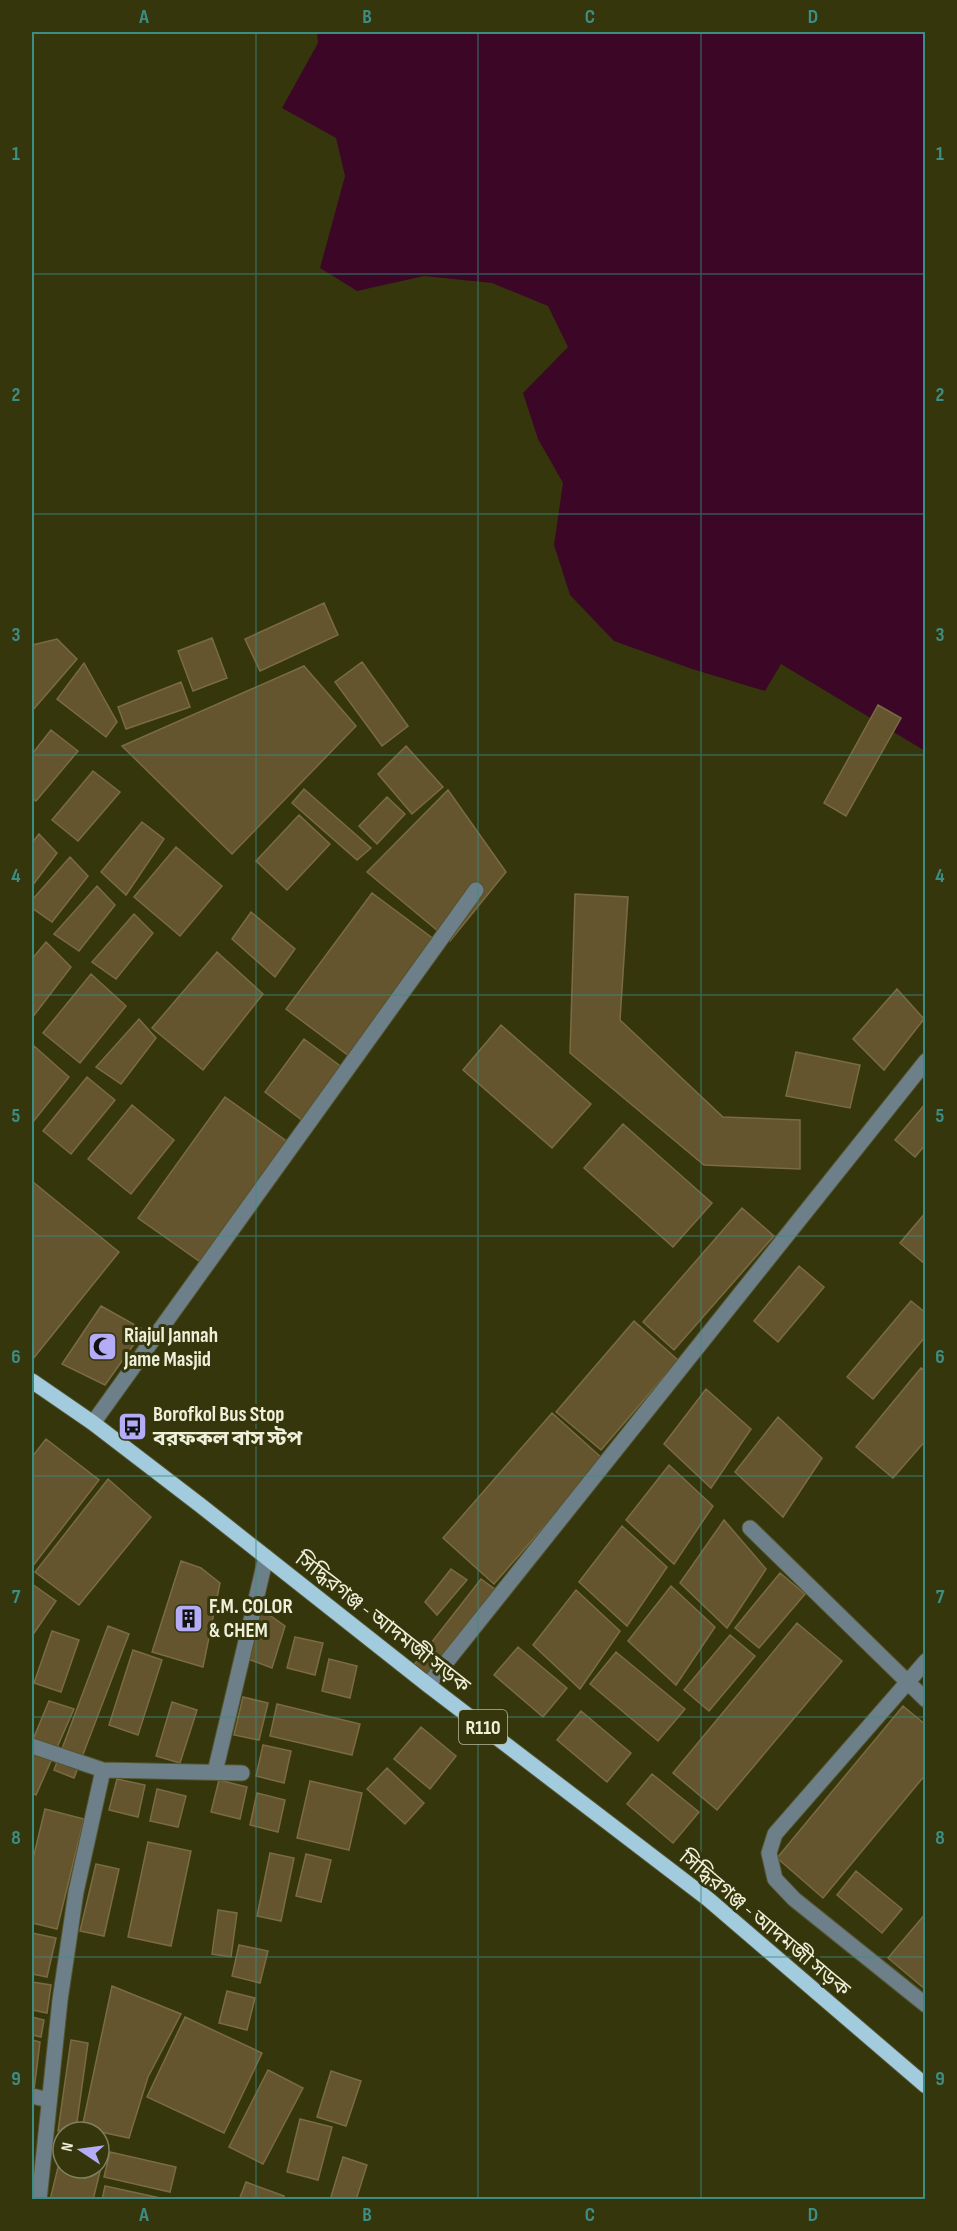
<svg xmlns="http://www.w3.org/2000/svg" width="957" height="2231" viewBox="0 0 957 2231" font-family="'Sofia Sans Condensed','Noto Sans Bengali',sans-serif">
	<rect width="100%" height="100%" fill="#36360d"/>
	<path fill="#3c0727" d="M317 32H925V751L781 664 765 691 692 669 614 641 570 595 554 545 563 483 538 439 523 393 568 347 548 306 492 283 424 276 357 291 320 268 345 176 336 138 282 108 318 43Z"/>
	<path fill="#64552f" stroke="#7a6b43" stroke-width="1.5" d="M324 603 338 635 260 671 245 639Z
		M212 638 227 678 193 691 178 651Z
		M57 639 77 659 32 711V645Z
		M362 662 408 726 382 746 335 682Z
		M84 663 117 722 106 737 57 699Z
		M304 666 356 726 232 854 122 746Z
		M181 682 190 707 126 729 118 707Z
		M878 705 901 718 846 816 824 803Z
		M51 730 78 751 36 801 32 798V754Z
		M406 746 443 787 412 814 378 774Z
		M93 771 120 792 78 841 52 820Z
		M304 789 371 848 357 860 292 803Z
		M448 790 506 872 450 941 367 872Z
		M387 797 405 814 377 844 359 826Z
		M299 815 330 844 287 890 256 861Z
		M142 822 164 839 126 895 101 872Z
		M39 834 57 853 32 886V843Z
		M176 847 222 886 180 936 134 897Z
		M70 857 88 876 52 922 32 908V900Z
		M97 886 115 905 79 951 54 934Z
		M372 893 443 946 357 1062 286 1009Z
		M575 894 628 897 620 1020 723 1117 800 1120V1169L704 1165 570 1053Z
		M251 912 295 949 275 977 232 939Z
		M134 914 153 933 116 979 92 962Z
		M46 942 71 967 32 1018V959Z
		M217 952 263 994 203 1070 152 1028Z
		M91 974 126 1006 80 1063 43 1033Z
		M897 989 924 1019 884 1070 853 1039Z
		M139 1019 156 1038 121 1084 96 1067Z
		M501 1025 591 1104 552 1148 463 1070Z
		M304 1039 347 1071 307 1124 265 1092Z
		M34 1046 69 1077 33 1122 32 1121V1049Z
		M796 1052 860 1065 850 1108 786 1096Z
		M87 1077 115 1100 71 1154 43 1131Z
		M225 1097 292 1145 206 1266 138 1218Z
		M926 1103V1144L915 1157 895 1140Z
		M132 1105 174 1140 131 1194 88 1159Z
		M623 1124 712 1203 673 1247 584 1168Z
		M33 1182 119 1252 32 1360V1185Z
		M742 1208 774 1236 674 1350 643 1322Z
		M926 1212V1265L900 1243Z
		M799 1266 824 1287 778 1342 754 1321Z
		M911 1301 926 1313V1336L873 1399 847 1377Z
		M101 1306 144 1330 105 1385 62 1364Z
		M634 1321 678 1360 601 1450 556 1412Z
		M921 1368 926 1371V1440L893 1478 856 1447Z
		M706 1389 751 1429 711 1488 664 1444Z
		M552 1413 603 1459 494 1584 443 1538Z
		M778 1417 822 1458 783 1517 735 1472Z
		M46 1439 99 1480 32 1567V1457Z
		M669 1465 713 1506 674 1564 626 1520Z
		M108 1479 151 1517 79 1605 35 1572Z
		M724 1520 766 1569 727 1628 680 1583Z
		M622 1526 667 1567 627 1626 579 1582Z
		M181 1561 201 1568 220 1583 203 1667 152 1652Z
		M451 1569 467 1580 437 1615 425 1602Z
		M780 1573 805 1594 759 1648 735 1628Z
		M481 1579 496 1590 428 1677 413 1666Z
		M32 1584 56 1601 32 1636Z
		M671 1586 715 1627 676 1685 628 1641Z
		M576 1590 620 1631 580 1689 533 1645Z
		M261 1609 285 1626 272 1668 248 1659Z
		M797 1623 842 1661 717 1810 673 1773Z
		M108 1626 129 1634 74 1778 54 1770Z
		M52 1631 79 1640 61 1692 34 1683Z
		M730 1635 755 1656 709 1711 684 1690Z
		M295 1637 323 1643 315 1675 287 1668Z
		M518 1647 567 1688 543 1717 494 1675Z
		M133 1650 162 1660 138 1735 109 1725Z
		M616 1652 685 1709 658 1741 590 1684Z
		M329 1659 357 1666 350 1698 322 1691Z
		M243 1697 268 1703 259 1740 234 1735Z
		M49 1701 74 1709 36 1795 32 1793V1742Z
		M172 1702 197 1710 180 1763 156 1756Z
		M277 1704 360 1724 352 1755 270 1736Z
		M903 1706 926 1725V1774L823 1898 777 1858Z
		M581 1711 631 1753 607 1782 557 1740Z
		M421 1727 456 1756 430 1789 394 1759Z
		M263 1745 291 1751 284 1783 256 1776Z
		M387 1768 424 1803 405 1824 367 1789Z
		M652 1774 699 1812 673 1843 627 1804Z
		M117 1779 145 1785 138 1817 109 1810Z
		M219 1780 247 1787 240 1819 211 1812Z
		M310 1781 362 1793 349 1850 297 1838Z
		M157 1789 186 1796 178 1827 150 1821Z
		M257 1793 285 1800 278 1832 250 1825Z
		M45 1809 84 1819 57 1929 32 1923V1863Z
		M148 1842 191 1851 171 1946 128 1937Z
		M270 1853 294 1858 281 1921 257 1916Z
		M306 1854 331 1860 321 1902 296 1896Z
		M96 1864 119 1869 104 1936 80 1931Z
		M856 1871 902 1909 882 1933 837 1895Z
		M218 1910 237 1913 231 1957 212 1954Z
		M926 1913V1990L888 1958Z
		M32 1933 56 1938 47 1977 32 1974Z
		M239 1945 268 1951 260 1983 232 1976Z
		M32 1982 51 1985 47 2013 32 2010Z
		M112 1986 181 2014 148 2077 129 2138 82 2128Z
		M227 1991 255 1998 247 2030 219 2023Z
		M32 2017 44 2020 41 2037 32 2035Z
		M185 2017 262 2053 224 2133 147 2097Z
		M32 2040 40 2042 34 2090H32Z
		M71 2040 88 2043 76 2129 58 2131Z
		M268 2070 303 2088 263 2164 229 2147Z
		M331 2071 361 2081 346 2126 317 2117Z
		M300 2119 332 2127 318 2180 287 2172Z
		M63 2147V2168H99V2149L105 2151 93 2200H50Z
		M110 2152 176 2167 170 2192 104 2177Z
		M343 2157 367 2165 356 2200H330Z
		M246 2182 284 2196 283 2200H239Z
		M105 2186 165 2199 102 2200Z"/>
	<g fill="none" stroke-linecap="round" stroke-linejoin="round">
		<defs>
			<path id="minor" d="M93 1423 476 890
				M750 1528 926 1700
				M926 1661 775 1834 769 1853 775 1879 794 1899 926 2005
				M428 1685 926 1061
				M32 1746 103 1770 242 1773
				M215 1772 266 1557
				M32 2096 49 2100
				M39 2200 60 2000 76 1892 103 1770"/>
			<path id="major" d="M32 1381 93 1423 200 1505 428 1685 708 1899 926 2086"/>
		</defs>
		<use href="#minor" stroke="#54542e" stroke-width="17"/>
		<use href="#major" stroke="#54542e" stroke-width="17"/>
		<use href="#minor" stroke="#6d8089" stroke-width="15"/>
		<use href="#major" stroke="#a3cbde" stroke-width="15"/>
	</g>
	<path fill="none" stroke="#3c8e84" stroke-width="1.5" stroke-opacity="0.55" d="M256 32V2200M478 32V2200M701 32V2200M32 274H926M32 514H926M32 755H926M32 995H926M32 1236H926M32 1476H926M32 1717H926M32 1957H926"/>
	<defs>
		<symbol id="mosque-square" viewBox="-11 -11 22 22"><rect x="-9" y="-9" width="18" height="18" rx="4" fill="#b5acf8" stroke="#36360d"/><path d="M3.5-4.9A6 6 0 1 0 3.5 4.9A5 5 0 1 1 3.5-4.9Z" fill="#111"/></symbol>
		<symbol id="bus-square" viewBox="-11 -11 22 22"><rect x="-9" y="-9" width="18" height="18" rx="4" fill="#b5acf8" stroke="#36360d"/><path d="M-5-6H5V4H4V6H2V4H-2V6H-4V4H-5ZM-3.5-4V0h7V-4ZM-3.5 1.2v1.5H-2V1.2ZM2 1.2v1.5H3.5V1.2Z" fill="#111"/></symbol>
		<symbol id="building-square" viewBox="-11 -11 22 22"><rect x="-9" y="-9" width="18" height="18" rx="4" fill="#b5acf8" stroke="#36360d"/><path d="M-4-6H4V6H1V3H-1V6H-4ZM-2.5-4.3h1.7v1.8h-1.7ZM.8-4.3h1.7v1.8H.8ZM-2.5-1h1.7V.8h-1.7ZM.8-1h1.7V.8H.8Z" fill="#111"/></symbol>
	</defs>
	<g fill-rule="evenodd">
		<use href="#mosque-square" x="86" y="1330" width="33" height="33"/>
		<use href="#bus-square" x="116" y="1410" width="33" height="33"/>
		<use href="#building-square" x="172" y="1602" width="33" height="33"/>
	</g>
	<g text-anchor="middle" stroke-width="6" stroke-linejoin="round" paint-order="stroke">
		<rect fill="#36360d" stroke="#b8b89c" stroke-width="1.5" x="459" y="1710" width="48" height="34" rx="4.5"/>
		<g font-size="20" font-weight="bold" fill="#eff0da">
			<text x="483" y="1734">R110</text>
		</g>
		<g font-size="21" font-weight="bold" fill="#eff0da" stroke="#36360d" text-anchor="start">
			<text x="124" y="1342">Riajul Jannah<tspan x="124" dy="24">Jame Masjid</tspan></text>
			<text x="153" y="1421">Borofkol Bus Stop<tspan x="153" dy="24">বরফকল বাস স্টপ</tspan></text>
			<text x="209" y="1613">F.M. COLOR<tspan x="209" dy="24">&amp; CHEM</tspan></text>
		</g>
		<g font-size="21" fill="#eff0da" stroke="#36360d">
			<text transform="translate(383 1622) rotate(38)" y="7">সিদ্ধিরগঞ্জ - আদমজী সড়ক</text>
			<text transform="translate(765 1923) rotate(40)" y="7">সিদ্ধিরগঞ্জ - আদমজী সড়ক</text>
		</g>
	</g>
	<rect width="957" height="2231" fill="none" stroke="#36360d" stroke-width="66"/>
	<g transform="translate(81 2150) rotate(283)"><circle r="28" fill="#36360d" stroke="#80805f" stroke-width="1.5"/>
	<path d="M0-4.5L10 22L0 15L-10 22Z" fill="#b5acf8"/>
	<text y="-9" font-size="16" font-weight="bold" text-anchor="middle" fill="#eff0da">N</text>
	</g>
	<rect x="33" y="33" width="891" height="2165" fill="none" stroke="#3c8e84" stroke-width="2"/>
	<g font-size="20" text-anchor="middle" font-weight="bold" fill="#3c8e84">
		<text x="144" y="23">A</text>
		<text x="367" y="23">B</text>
		<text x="590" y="23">C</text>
		<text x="813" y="23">D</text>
		<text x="16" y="160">1</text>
		<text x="940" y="160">1</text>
		<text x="16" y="401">2</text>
		<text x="940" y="401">2</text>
		<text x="16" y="641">3</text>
		<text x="940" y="641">3</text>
		<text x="16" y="882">4</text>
		<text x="940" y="882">4</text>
		<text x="16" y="1122">5</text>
		<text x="940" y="1122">5</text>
		<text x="16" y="1363">6</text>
		<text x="940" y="1363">6</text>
		<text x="16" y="1603">7</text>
		<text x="940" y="1603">7</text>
		<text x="16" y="1844">8</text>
		<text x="940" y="1844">8</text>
		<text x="16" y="2085">9</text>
		<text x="940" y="2085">9</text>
		<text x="144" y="2221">A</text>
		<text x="367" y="2221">B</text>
		<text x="590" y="2221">C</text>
		<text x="813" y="2221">D</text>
	</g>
</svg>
